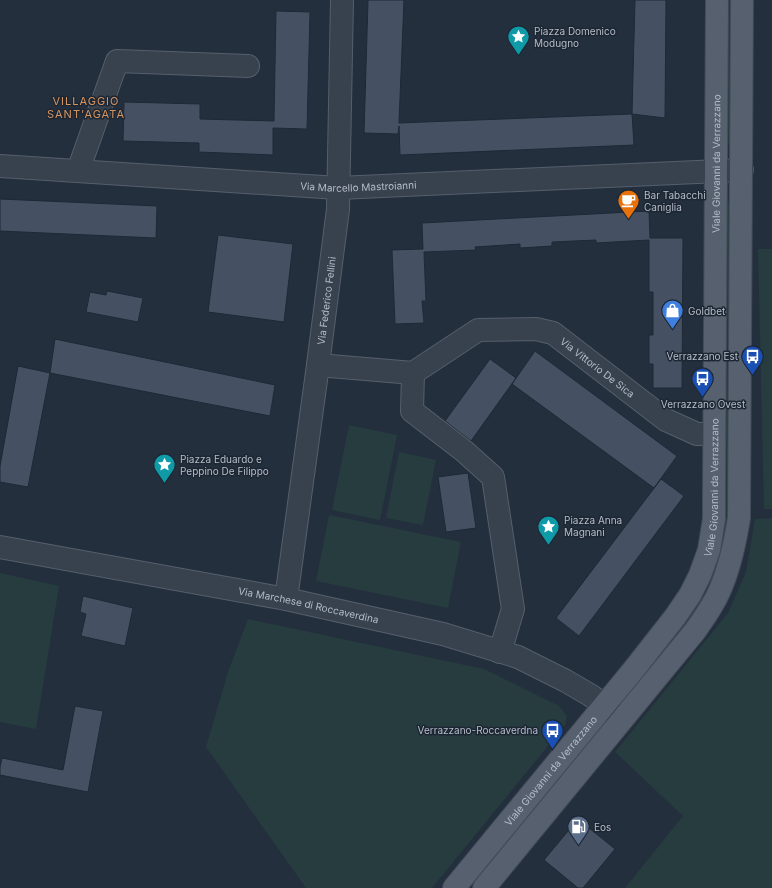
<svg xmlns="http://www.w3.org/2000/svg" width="772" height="888" viewBox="0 0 772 888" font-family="Inter,sans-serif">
	<rect width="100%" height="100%" fill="#242f3e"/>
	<path fill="#263c3f" d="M726 0H732V140L730 143H728L726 141Z
		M727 202H730V515L720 568 697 613 643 679 640 680 638 677 700 596 725 204Z
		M758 249H772V509H764Z
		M349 425 397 435 380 520 332 510Z
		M399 452 436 460 423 525 386 518Z
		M329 515 461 542 448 608 316 581Z
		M772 518V888H625L683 816 615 752 728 613 746 572 755 519Z
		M0 573 59 586 36 729 0 722Z
		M248 619 484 669 559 706 567 716 565 725 432 888H306L206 747 228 672Z"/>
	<path fill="#455162" stroke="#1f2835" d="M368 0H404L399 123 632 114 634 145 400 155 399 126 398 134 364 133Z
		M635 0H666L665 118 632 114Z
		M276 11 310 12 307 129 273 128V155L199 152V143L123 141 124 102 200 104V119L274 121Z
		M0 199 157 206 156 238 0 231Z
		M649 211 650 238H683L682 388H653V364H649V335H653V292H649V240L596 243V240L552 242V246L520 248V244L475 247 476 250 424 252 426 301H422L424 323 395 324 392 250 423 249 422 223Z
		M218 235 293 244 284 322 208 312Z
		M107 291 143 298 138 322 86 312 90 292 106 295Z
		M55 339 275 385 270 416 50 373Z
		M535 351 677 456 654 488 512 384Z
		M490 359 516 378 471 441 445 421Z
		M18 366 50 373 28 487 0 482V466Z
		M468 473 476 528 446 532 438 477Z
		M661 479 684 496 579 636 556 618Z
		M83 596 133 608 125 646 81 636 86 614 80 612Z
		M75 706 103 711 88 792 0 775V767L2 758 63 770Z
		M578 819 615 849 583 888H578L544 860Z"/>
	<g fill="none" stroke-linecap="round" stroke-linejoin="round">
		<defs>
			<g id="minor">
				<path id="s1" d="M0 166 338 188 742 170"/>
				<path d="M78 171 117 61 248 66"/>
				<path id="s2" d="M318 365 413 373 478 330 536 329 553 333 666 420 697 434H714"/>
				<path d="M413 373 412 411 464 451 493 477 513 609 500 652"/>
				<path id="s3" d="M0 547 286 599 443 634 518 657 566 681 590 695 604 705 619 718"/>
				<path id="s4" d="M286 599 318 365 338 209 342 0"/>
			</g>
			<g id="major">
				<path id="s5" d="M454 888 635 668 675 617 690 595 700 575 709 550 714 519V492L717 0"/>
				<path d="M484 888 695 631C704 618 713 606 719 592 730 568 735 543 739 518L742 0"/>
			</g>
		</defs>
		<use href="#minor" stroke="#565f6c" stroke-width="24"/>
		<use href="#major" stroke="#414a57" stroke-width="24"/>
		<use href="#minor" stroke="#38414e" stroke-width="22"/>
		<use href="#major" stroke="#56606e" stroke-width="22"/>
	</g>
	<defs>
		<symbol id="sight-pin" viewBox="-11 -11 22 30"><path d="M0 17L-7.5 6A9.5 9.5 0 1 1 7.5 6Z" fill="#0f9aa8" stroke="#1d2633"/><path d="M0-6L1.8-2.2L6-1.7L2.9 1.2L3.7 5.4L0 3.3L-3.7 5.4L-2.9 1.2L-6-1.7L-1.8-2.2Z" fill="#fff"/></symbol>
		<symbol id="cafe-pin" viewBox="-11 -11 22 30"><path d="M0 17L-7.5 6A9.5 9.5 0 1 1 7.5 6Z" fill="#e8710a" stroke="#1d2633"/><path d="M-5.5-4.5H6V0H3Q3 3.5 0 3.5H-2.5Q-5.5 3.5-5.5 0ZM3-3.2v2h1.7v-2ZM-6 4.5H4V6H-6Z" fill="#fff"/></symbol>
		<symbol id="shop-pin" viewBox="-11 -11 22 30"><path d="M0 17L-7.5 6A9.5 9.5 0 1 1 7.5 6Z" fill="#3f7fe0" stroke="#1d2633"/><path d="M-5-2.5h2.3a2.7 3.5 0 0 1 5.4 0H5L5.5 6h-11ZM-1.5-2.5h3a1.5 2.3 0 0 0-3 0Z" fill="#fff"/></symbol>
		<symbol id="bus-pin" viewBox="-11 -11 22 30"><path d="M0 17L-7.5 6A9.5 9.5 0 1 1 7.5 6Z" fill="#1a4fb4" stroke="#1d2633"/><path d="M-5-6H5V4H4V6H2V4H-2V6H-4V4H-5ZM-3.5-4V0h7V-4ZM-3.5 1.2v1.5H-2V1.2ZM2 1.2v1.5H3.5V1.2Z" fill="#fff"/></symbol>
		<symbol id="fuel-pin" viewBox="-11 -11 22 30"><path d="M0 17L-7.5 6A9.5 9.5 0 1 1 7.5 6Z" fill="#5c6f8a" stroke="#1d2633"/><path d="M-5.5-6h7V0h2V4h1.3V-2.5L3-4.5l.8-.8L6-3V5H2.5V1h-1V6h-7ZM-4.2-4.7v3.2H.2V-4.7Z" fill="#fff"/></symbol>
	</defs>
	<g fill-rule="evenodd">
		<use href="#sight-pin" x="506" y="24" width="25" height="34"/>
		<use href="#cafe-pin" x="616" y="188" width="25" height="34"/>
		<use href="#shop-pin" x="660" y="298" width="25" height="34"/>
		<use href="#bus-pin" x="740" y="344" width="25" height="34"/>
		<use href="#bus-pin" x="690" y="366" width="25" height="34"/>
		<use href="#sight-pin" x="152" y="452" width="25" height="34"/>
		<use href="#sight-pin" x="536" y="514" width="25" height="34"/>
		<use href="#bus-pin" x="540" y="718" width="25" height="34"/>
		<use href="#fuel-pin" x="566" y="814" width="25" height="34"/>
	</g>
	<g text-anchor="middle" stroke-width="3" stroke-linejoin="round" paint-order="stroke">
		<g font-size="10" fill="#b4bcc9" stroke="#1d2633" text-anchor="start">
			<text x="534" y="35">Piazza Domenico<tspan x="534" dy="12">Modugno</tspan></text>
			<text x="644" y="199">Bar Tabacchi<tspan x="644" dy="12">Caniglia</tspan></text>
			<text x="688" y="315">Goldbet</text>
			<text x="738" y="360" text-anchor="end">Verrazzano Est</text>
			<text x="703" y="408" text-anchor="middle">Verrazzano Ovest</text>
			<text x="180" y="463">Piazza Eduardo e<tspan x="180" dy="12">Peppino De Filippo</tspan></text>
			<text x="564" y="524">Piazza Anna<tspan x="564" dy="12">Magnani</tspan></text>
			<text x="538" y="734" text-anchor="end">Verrazzano-Roccaverdna</text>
			<text x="594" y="831">Eos</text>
		</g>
		<g font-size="10" fill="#b4bcc9" stroke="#1d2633">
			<text dy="4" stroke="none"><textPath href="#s5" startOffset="812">Viale Giovanni da Verrazzano</textPath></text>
			<text dy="4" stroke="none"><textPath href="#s1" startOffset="359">Via Marcello Mastroianni</textPath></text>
			<text dy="4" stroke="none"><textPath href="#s4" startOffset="301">Via Federico Fellini</textPath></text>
			<text dy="4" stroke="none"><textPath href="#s2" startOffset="305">Via Vittorio De Sica</textPath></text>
			<text dy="4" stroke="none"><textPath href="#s5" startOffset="488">Viale Giovanni da Verrazzano</textPath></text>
			<text dy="4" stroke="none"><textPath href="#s3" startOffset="314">Via Marchese di Roccaverdina</textPath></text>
			<text dy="4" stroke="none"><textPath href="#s5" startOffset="152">Viale Giovanni da Verrazzano</textPath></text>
		</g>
		<g font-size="11" letter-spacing="1" fill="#d59563" stroke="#1d2633">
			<text x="86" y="105">VILLAGGIO<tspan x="86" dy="13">SANT'AGATA</tspan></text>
		</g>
	</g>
</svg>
